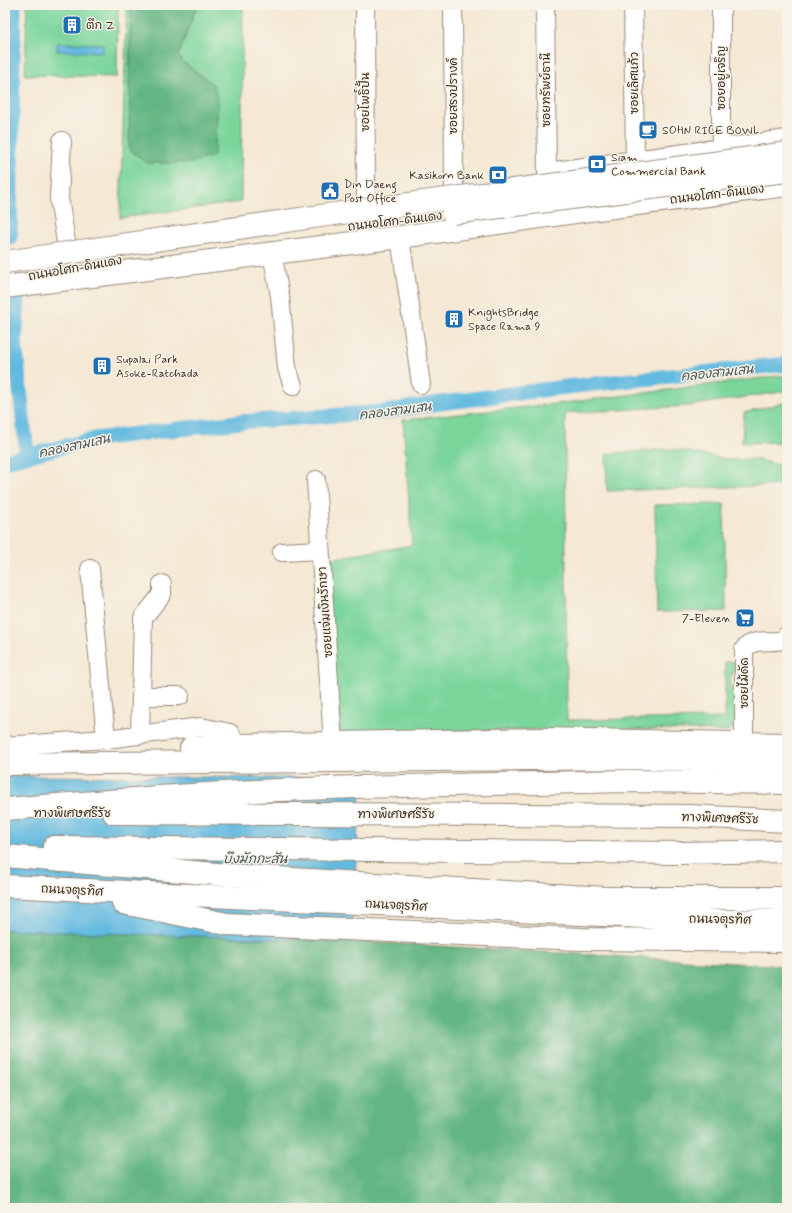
<svg xmlns="http://www.w3.org/2000/svg" width="792" height="1213" viewBox="0 0 792 1213" font-family="Mynerve,'Playpen Sans Thai',sans-serif">
	<rect width="100%" height="100%" fill="#f7f3e8"/>
	<filter id="ink" filterUnits="userSpaceOnUse"><feTurbulence type="fractalNoise" baseFrequency=".025" numOctaves="2"/><feDisplacementMap in="SourceGraphic" scale="8" xChannelSelector="R" yChannelSelector="G"/><feConvolveMatrix kernelMatrix="1 2 1 2 8 2 1 2 1" color-interpolation-filters="sRGB"/></filter>
	<filter id="wash" filterUnits="userSpaceOnUse"><feTurbulence type="fractalNoise" baseFrequency=".012" numOctaves="4" result="noise"/><feDisplacementMap in="SourceGraphic" scale="16" xChannelSelector="R" yChannelSelector="G"/><feGaussianBlur stdDeviation="0.9" result="paint"/><feColorMatrix in="noise" values="0 0 0 0 0 0 0 0 0 0 0 0 0 0 0 0 0 1.4 0 .05"/><feComposite in="paint" operator="in"/></filter>
	<g filter="url(#wash)">
		<rect width="100%" height="100%" fill="#f5e8d4"/>
		<path fill="#7ad59b" stroke="#5a805c" d="M27 5H118L117 77 25 75Z
			M127 5H131L129 87 214 85 183 62 178 56 197 5H243L241 202 120 218Z
			M778 376H787V391L687 406 565 413 567 720 725 718V662H735L736 668C724 686 732 685 736 703 738 710 735 719 735 726L726 732 697 730 567 729 339 734 324 560 412 545 403 420 564 403Z
			M783 403H787V442L742 443 744 413Z
			M672 449 731 460 755 459 787 467V485L607 491 606 454Z
			M724 504 726 611 657 612 655 505Z"/>
		<path fill="#63b683" stroke="#4f7050" d="M131 5H197L178 56 183 62 214 85 218 104 214 156 189 163H147L129 149Z
			M5 930 351 941 787 966V1208H5Z"/>
		<path fill="#63bae0" stroke="#4f727f" d="M57 43 103 44V52L57 51Z
			M5 776 361 778 351 941 5 930Z"/>
		<g fill="none" stroke-linecap="round" stroke-linejoin="round">
			<path stroke="#63bae0" stroke-width="15" d="M10 237 14 5
				M18 299 15 342 27 455
				M5 461 95 439 239 422 383 412 440 403 566 387 787 364"/>
		</g>
	</g>
	<g filter="url(#ink)">
		<g fill="none" stroke-linecap="round" stroke-linejoin="round">
			<defs>
				<path id="minor" d="M365 5 366 200
					M453 5 454 187
					M545 5 547 174
					M633 5 635 162
					M62 141 59 198 66 242
					M721 150V5
					M400 237 421 384
					M272 253 280 296 287 368 293 386
					M316 480 333 743
					M282 552 320 550
					M90 569 106 739
					M141 696H180
					M140 735 143 618 162 594V584
					M744 742V649C756 636 771 645 786 639L787 635
					M5 746 106 739 201 727 230 733 237 745"/>
				<path id="major" d="M555 173 787 141
					M5 287 400 237 582 211 787 185
					M191 748 237 745 544 739 787 744
					M5 764 640 758 787 763
					M5 886 726 921 787 920
					M123 903 227 924 581 939 787 941"/>
				<path id="highway" d="M5 809 159 797 255 791 356 787 629 781 787 783
					M114 813 689 816 787 821
					M54 847 681 853 787 851
					M5 856 228 875 606 898H787"/>
			</defs>
			<use href="#minor" stroke="#988979" stroke-width="20"/>
			<use href="#major" stroke="#988979" stroke-width="24"/>
			<use href="#highway" stroke="#988979" stroke-width="24"/>
			<use href="#minor" stroke="#fff" stroke-width="18"/>
			<use href="#major" stroke="#fff" stroke-width="22"/>
			<use href="#highway" stroke="#fff" stroke-width="22"/>
			<defs>
				<path id="major-bridge" d="M453 213 787 171
					M5 262 327 215 787 153"/>
			</defs>
			<use href="#major-bridge" stroke="#988979" stroke-width="24" stroke-linecap="butt"/>
			<use href="#major-bridge" stroke="#fff" stroke-width="22"/>
		</g>
	</g>
	<defs>
		<symbol id="building-square" viewBox="-11 -11 22 22"><rect x="-9" y="-9" width="18" height="18" rx="4" fill="#1f6fb2" stroke="#f7f3e8"/><path d="M-4-6H4V6H1V3H-1V6H-4ZM-2.5-4.3h1.7v1.8h-1.7ZM.8-4.3h1.7v1.8H.8ZM-2.5-1h1.7V.8h-1.7ZM.8-1h1.7V.8H.8Z" fill="#fff"/></symbol>
		<symbol id="cafe-square" viewBox="-11 -11 22 22"><rect x="-9" y="-9" width="18" height="18" rx="4" fill="#1f6fb2" stroke="#f7f3e8"/><path d="M-5.5-4.5H6V0H3Q3 3.5 0 3.5H-2.5Q-5.5 3.5-5.5 0ZM3-3.2v2h1.7v-2ZM-6 4.5H4V6H-6Z" fill="#fff"/></symbol>
		<symbol id="bank-square" viewBox="-11 -11 22 22"><rect x="-9" y="-9" width="18" height="18" rx="4" fill="#1f6fb2" stroke="#f7f3e8"/><path d="M-6-4H6V4H-6ZM0-2.3a2.3 2.3 0 1 0 0 4.6a2.3 2.3 0 1 0 0-4.6Z" fill="#fff"/></symbol>
		<symbol id="civic-square" viewBox="-11 -11 22 22"><rect x="-9" y="-9" width="18" height="18" rx="4" fill="#1f6fb2" stroke="#f7f3e8"/><path d="M-.6-6.5H3V-4.5H.6V-3L4-1V1h2V6H-6V1h2V-1L-.6-3ZM-1.2 2.5V6h2.4V2.5Z" fill="#fff"/></symbol>
		<symbol id="supermarket-square" viewBox="-11 -11 22 22"><rect x="-9" y="-9" width="18" height="18" rx="4" fill="#1f6fb2" stroke="#f7f3e8"/><path d="M-6-5.5h2.5l.6 2H6L4.5 2H-2.5L-4.4-4H-6ZM-1.5 3.2a1.3 1.3 0 1 0 .1 0ZM3 3.2a1.3 1.3 0 1 0 .1 0Z" fill="#fff"/></symbol>
	</defs>
	<g fill-rule="evenodd">
		<use href="#building-square" x="61" y="14" width="22" height="22"/>
		<use href="#cafe-square" x="637" y="119" width="22" height="22"/>
		<use href="#bank-square" x="586" y="153" width="22" height="22"/>
		<use href="#bank-square" x="487" y="164" width="22" height="22"/>
		<use href="#civic-square" x="319" y="180" width="22" height="22"/>
		<use href="#building-square" x="443" y="308" width="22" height="22"/>
		<use href="#building-square" x="91" y="355" width="22" height="22"/>
		<use href="#supermarket-square" x="734" y="607" width="22" height="22"/>
	</g>
	<g text-anchor="middle" stroke-width="3" stroke-linejoin="round" paint-order="stroke">
		<g font-size="12" fill="#3b2a1e" stroke="#f7f3e8" text-anchor="start">
			<text x="86" y="29">ตึก Z</text>
			<text x="662" y="134">SOHN RICE BOWL</text>
			<text x="611" y="161">Siam<tspan x="611" dy="14">Commercial Bank</tspan></text>
			<text x="484" y="179" text-anchor="end">Kasikorn Bank</text>
			<text x="344" y="188">Din Daeng<tspan x="344" dy="14">Post Office</tspan></text>
			<text x="468" y="316">KnightsBridge<tspan x="468" dy="14">Space Rama 9</tspan></text>
			<text x="116" y="363">Supalai Park<tspan x="116" dy="14">Asoke-Ratchada</tspan></text>
			<text x="731" y="622" text-anchor="end">7-Eleven</text>
		</g>
		<g font-size="12" fill="#3b2a1e" stroke="#f7f3e8">
			<text transform="translate(721 78) rotate(-90)" y="4">ซอยอยู่เจริญ</text>
			<text transform="translate(634 83) rotate(-90)" y="4">ซอยเลิศแก้ว</text>
			<text transform="translate(546 90) rotate(-90)" y="4">ซอยทรัพย์ธานี</text>
			<text transform="translate(453 96) rotate(-90)" y="4">ซอยสรงปรางค์</text>
			<text transform="translate(365 102) rotate(-90)" y="4">ซอยโพธิ์ปั้น</text>
			<text transform="translate(717 194) rotate(-7)" y="4">ถนนอโศก-ดินแดง</text>
			<text transform="translate(395 221) rotate(-7)" y="4">ถนนอโศก-ดินแดง</text>
			<text transform="translate(75 268) rotate(-10)" y="4">ถนนอโศก-ดินแดง</text>
			<text transform="translate(325 612) rotate(-94)" y="4">ซอยแจ่มเงินรักษา</text>
			<text transform="translate(744 683) rotate(-90)" y="4">ซอยไม้ดัด</text>
			<text x="72" y="817">ทางพิเศษศรีรัช</text>
			<text x="396" y="818">ทางพิเศษศรีรัช</text>
			<text transform="translate(720 818) rotate(2)" y="4">ทางพิเศษศรีรัช</text>
			<text transform="translate(72 890) rotate(3)" y="4">ถนนจตุรทิศ</text>
			<text transform="translate(396 905) rotate(3)" y="4">ถนนจตุรทิศ</text>
			<text transform="translate(720 919) rotate(1)" y="4">ถนนจตุรทิศ</text>
		</g>
		<g font-size="13" font-style="italic" fill="#475558" stroke="#f7f3e8">
			<text transform="translate(717 372) rotate(-6)" y="5">คลองสามเสน</text>
			<text transform="translate(395 410) rotate(-7)" y="5">คลองสามเสน</text>
			<text transform="translate(74 445) rotate(-12)" y="5">คลองสามเสน</text>
			<text x="255" y="863">บึงมักกะสัน</text>
		</g>
	</g>
	<rect width="792" height="1213" fill="none" stroke="#f7f3e8" stroke-width="20"/>
</svg>
